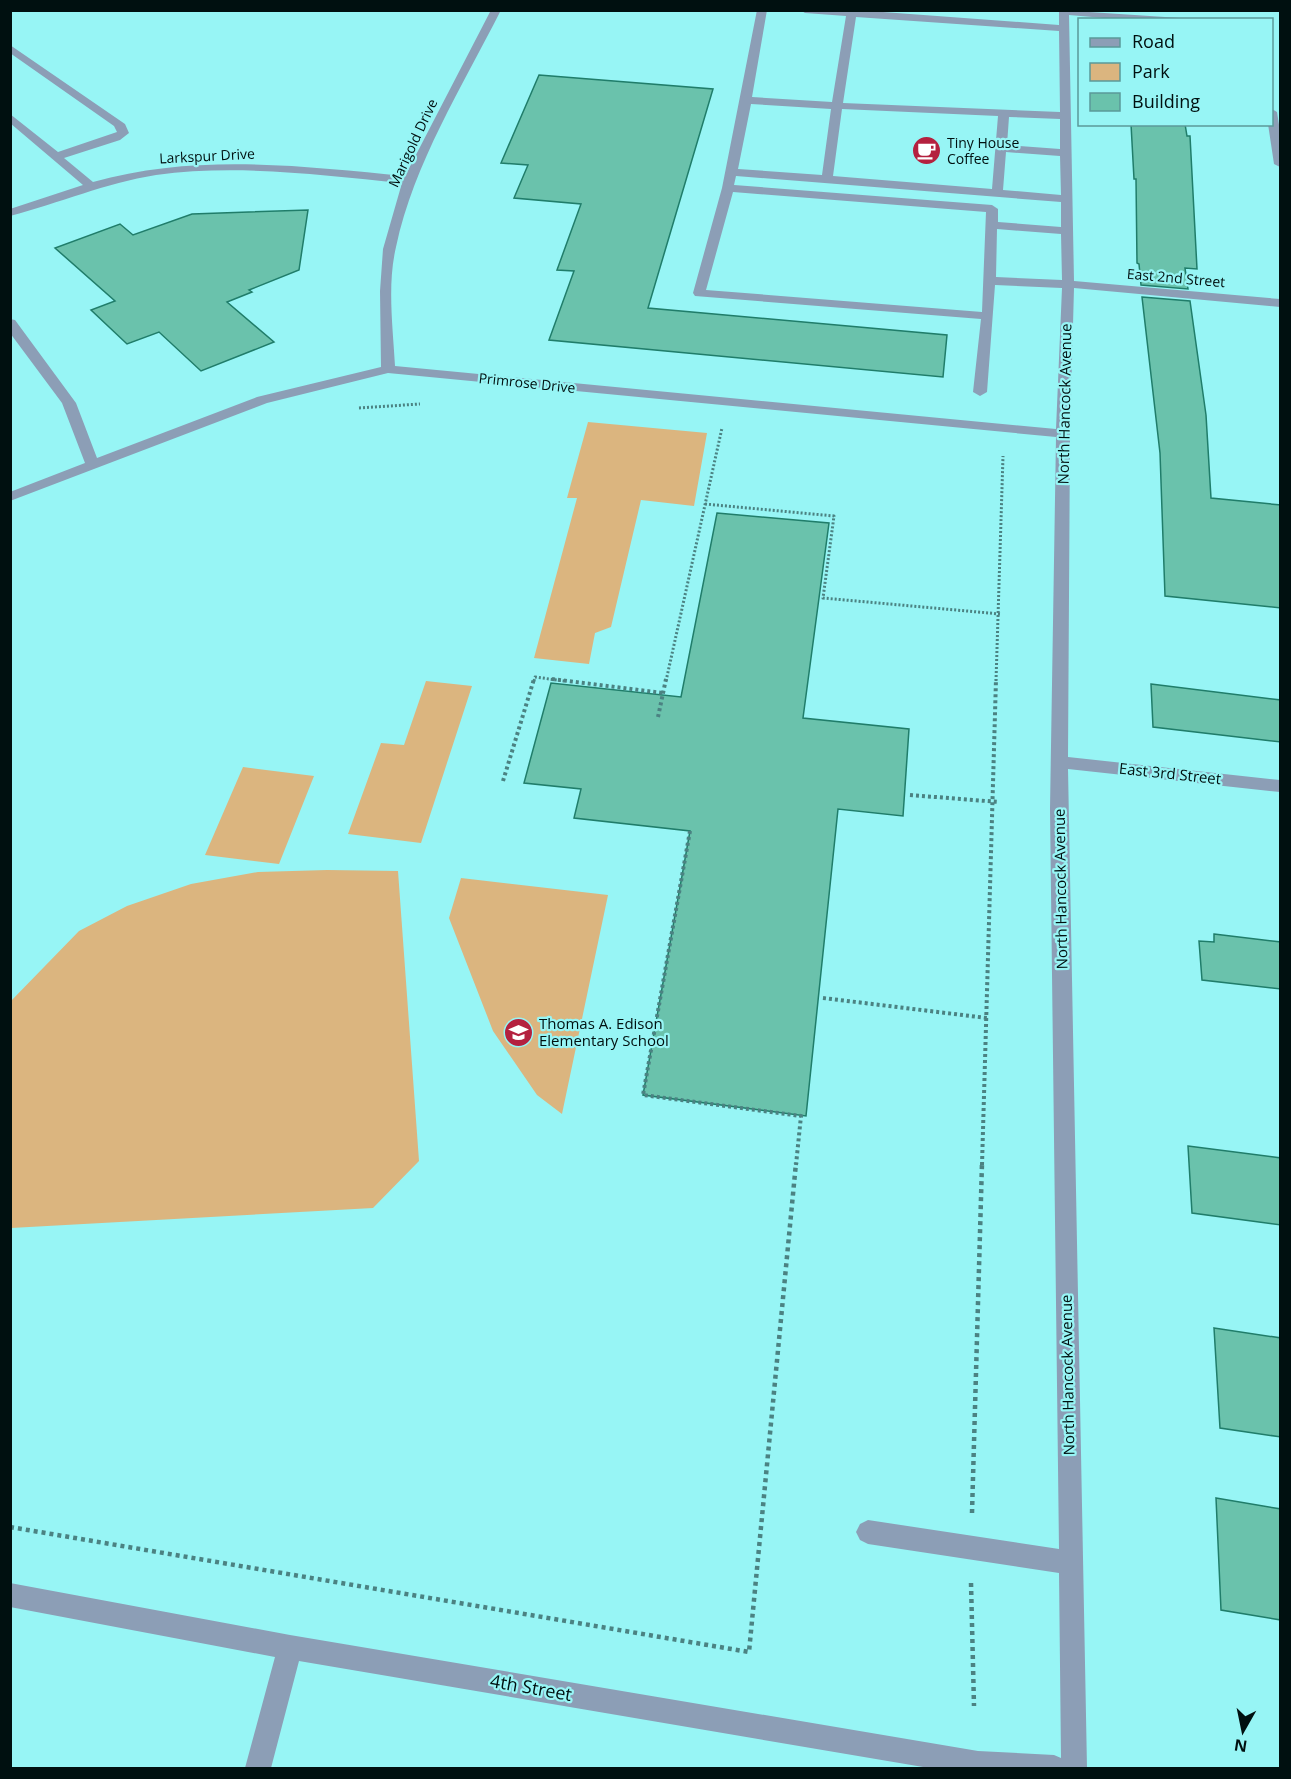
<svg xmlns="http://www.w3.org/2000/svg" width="1291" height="1779" viewBox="0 0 1291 1779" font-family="'Open Sans',sans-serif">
	<rect width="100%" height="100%" fill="#97f5f5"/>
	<path fill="#dbb57f" d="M588 422 707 433 694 506 641 500 611 627 595 633 589 664 534 658 577 498H567Z
		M426 681 472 686 421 843 348 834 381 743 404 745Z
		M243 767 314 776 279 864 205 855Z
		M327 870 398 871 419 1161 373 1208 11 1228 10 1002 79 931 127 906 191 884 258 872Z
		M461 878 608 895 562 1114 537 1095 493 1031 449 918Z"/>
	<path fill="#6ac2ac" stroke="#207d6a" stroke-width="1.5" d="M539 75 713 89 648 308 947 335 943 377 549 340 574 271 557 270 581 204 514 198 528 165 501 163Z
		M1131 124H1185L1187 136H1190L1197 269 1185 268 1188 289 1141 285 1139 264 1137 263 1136 179H1134Z
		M308 210 299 270 249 290 252 292 227 302 274 342 201 371 159 332 127 344 91 310 115 301 55 248 120 224 133 235 192 214Z
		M1142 297 1190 301 1206 415 1211 498 1281 505V608L1165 596 1160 453Z
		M717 513 829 523 803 718 909 729 903 816 838 809 806 1116 643 1095 690 831 574 818 581 789 524 783 551 683 681 697Z
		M1151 684 1281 700V742L1153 727Z
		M1214 934 1281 942V989L1202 980 1199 941 1214 942Z
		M1188 1146 1281 1158V1225L1192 1213Z
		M1214 1328 1281 1338V1437L1220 1428Z
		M1216 1498 1281 1509V1620L1221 1610Z"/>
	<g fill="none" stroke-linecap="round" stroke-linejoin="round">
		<path stroke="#4b8282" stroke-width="3" stroke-dasharray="2 2" stroke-linecap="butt" d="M359 408 420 404
			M705 504 834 516 823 598 1000 614
			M534 681 535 677 564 681
			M666 681 722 428
			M996 681 1003 456"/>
		<path stroke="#4b8282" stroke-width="4" stroke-dasharray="3 3" stroke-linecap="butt" d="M552 679 663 693
			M658 717 666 679
			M503 781 534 679
			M910 795 999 802
			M690 831 643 1095 801 1116 796 1165
			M823 998 987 1018
			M982 1165 996 679"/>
		<path stroke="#4b8282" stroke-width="4.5" stroke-dasharray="4 4" stroke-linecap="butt" d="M972 1513 982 1163
			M10 1527 749 1652 796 1163
			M971 1583 974 1706"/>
		<path fill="#8c9eb6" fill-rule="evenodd" d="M491 10H501C462 87 414 163 396 247 387 285 393 328 395 366L1056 429 1062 288 995 285 987 392 980 396 973 392 981 319 695 296 693 293 722 188 757 10H767L752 97 832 102 846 16 805 13 800 10H856L1059 25V10L1180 18 1181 20H1127L1069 15 1074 281 1280 299V307L1074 288 1070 434 1068 757 1280 780V792L1068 769 1087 1768H929L299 1661 271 1768H245L275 1657 10 1607V1583L290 1635 978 1751 1054 1755 1061 1758 1059 1573 868 1544 860 1540 856 1532 860 1524 868 1520 1059 1549 1050 809 1056 437 388 373 267 403 10 501V492L85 463 62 403 10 333V319L15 320 76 403 97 458 257 397 381 367 380 291 383 249 402 183C321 175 237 164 156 175 105 183 60 203 10 216V209L83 185 10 123V114L58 152 117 132 114 126 10 53V45L125 124 129 133 120 140 64 158 93 182C196 153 301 166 405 176ZM856 17 1059 31 1060 112 843 103ZM751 104 831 109 822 175 738 169ZM842 109 998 116 992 189 833 176ZM1009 117 1060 119V149L1007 145ZM1006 152 1060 156 1061 195 1003 190ZM736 176 1061 202V227L998 222V209L992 205 734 185ZM733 192 986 212 982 312 706 290ZM997 229 1061 234 1062 280 996 277Z
			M1272 109 1277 112 1280 131V167L1274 164 1268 124H1272Z"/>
	</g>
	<defs>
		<symbol id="cafe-disc" viewBox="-11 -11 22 22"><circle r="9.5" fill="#b4213f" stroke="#97f5f5"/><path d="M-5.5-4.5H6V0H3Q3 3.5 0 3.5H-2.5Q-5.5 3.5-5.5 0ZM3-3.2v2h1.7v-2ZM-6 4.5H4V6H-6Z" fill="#fff"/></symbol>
		<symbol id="school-disc" viewBox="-11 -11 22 22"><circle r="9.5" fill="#b4213f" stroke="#97f5f5"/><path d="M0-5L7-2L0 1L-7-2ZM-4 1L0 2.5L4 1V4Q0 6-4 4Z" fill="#fff"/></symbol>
	</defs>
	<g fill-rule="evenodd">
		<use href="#cafe-disc" x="910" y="134" width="33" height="33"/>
		<use href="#school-disc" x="502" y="1016" width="33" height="33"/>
	</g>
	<g text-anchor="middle" stroke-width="4.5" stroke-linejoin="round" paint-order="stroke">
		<g font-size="14" fill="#001010" stroke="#97f5f5">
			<text transform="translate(413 143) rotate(-65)" y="5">Marigold Drive</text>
			<text transform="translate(207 156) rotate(-3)" y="5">Larkspur Drive</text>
			<text transform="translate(1176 278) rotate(5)" y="5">East 2nd Street</text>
			<text transform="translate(527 383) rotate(6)" y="5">Primrose Drive</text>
		</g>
		<g font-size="14" fill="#001010" stroke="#97f5f5" text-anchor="start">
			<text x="947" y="148">Tiny House<tspan x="947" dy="16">Coffee</tspan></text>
		</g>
		<g font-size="15" fill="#001010" stroke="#97f5f5">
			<text transform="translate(1065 404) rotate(-89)" y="5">North Hancock Avenue</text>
			<text transform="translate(1170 774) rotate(6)" y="5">East 3rd Street</text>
			<text transform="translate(1061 889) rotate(-91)" y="5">North Hancock Avenue</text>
			<text transform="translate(1068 1375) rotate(-91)" y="5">North Hancock Avenue</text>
		</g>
		<g font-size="15" fill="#001010" stroke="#97f5f5" text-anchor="start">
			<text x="539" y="1029">Thomas A. Edison<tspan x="539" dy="17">Elementary School</tspan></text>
		</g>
		<g font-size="18" fill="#001010" stroke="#97f5f5">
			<text transform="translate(531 1688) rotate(10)" y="6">4th Street</text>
		</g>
	</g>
	<rect width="1291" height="1779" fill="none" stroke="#001010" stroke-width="24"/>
	<rect x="1078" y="18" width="195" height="108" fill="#97f5f5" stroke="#5b9999" stroke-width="1.5"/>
	<rect x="1090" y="38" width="30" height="9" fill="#8c9eb6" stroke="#5b9999" stroke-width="1.5"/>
	<text x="1132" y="48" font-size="18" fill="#001010">Road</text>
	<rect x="1090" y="63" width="30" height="18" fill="#dbb57f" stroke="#5b9999" stroke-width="1.5"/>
	<text x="1132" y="78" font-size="18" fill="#001010">Park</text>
	<rect x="1090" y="93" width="30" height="18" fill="#6ac2ac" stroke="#5b9999" stroke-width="1.5"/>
	<text x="1132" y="108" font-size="18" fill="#001010">Building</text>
	<g transform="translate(1243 1731) rotate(189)" stroke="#97f5f5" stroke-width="4.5" paint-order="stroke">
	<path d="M0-4.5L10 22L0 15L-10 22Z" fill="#001010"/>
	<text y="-9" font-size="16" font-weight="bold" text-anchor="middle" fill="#001010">N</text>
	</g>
</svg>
